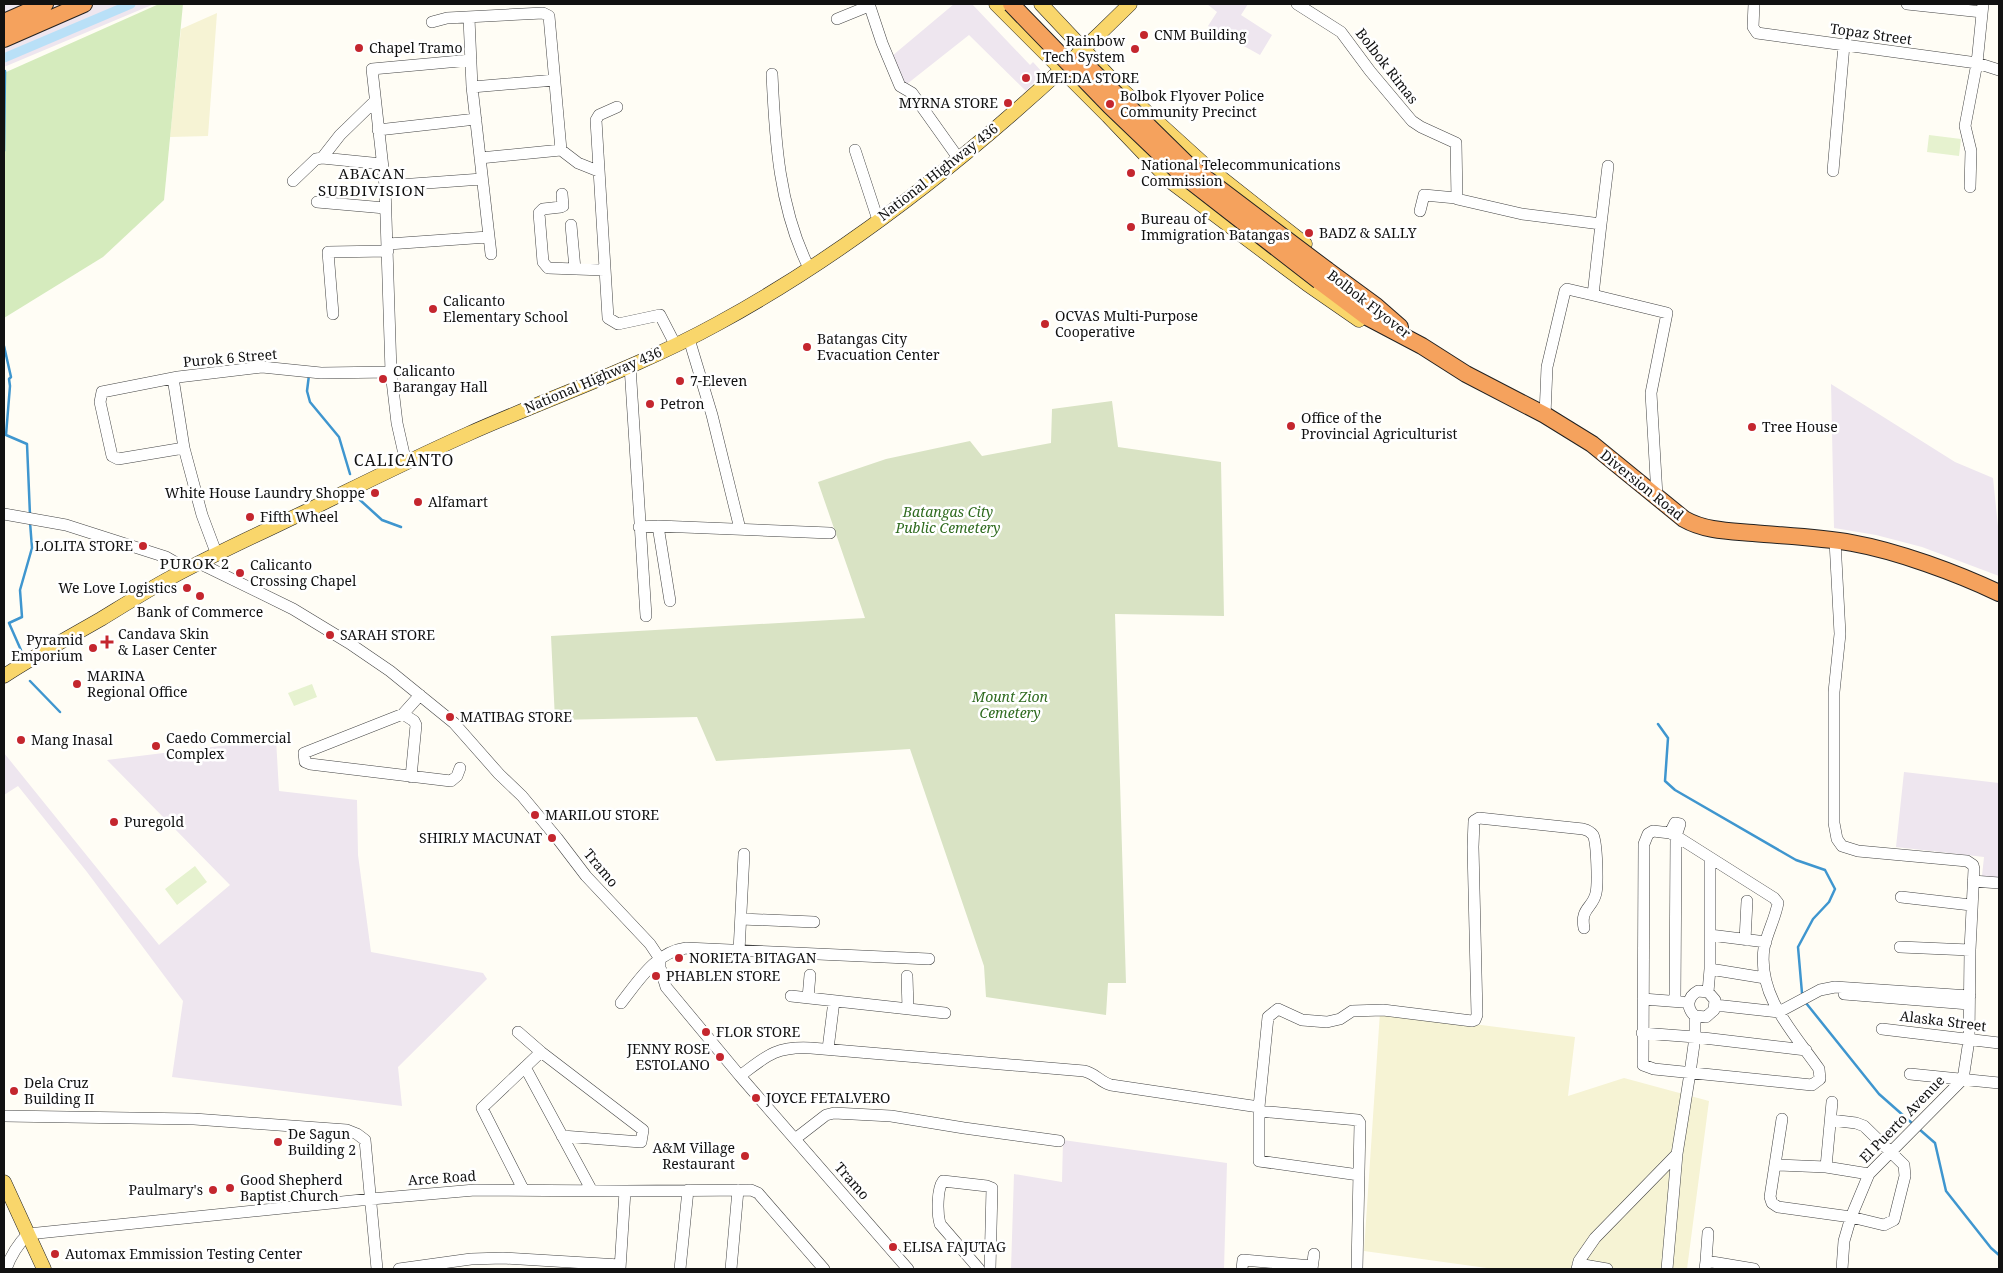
<svg xmlns="http://www.w3.org/2000/svg" width="2003" height="1273" viewBox="0 0 2003 1273" font-family="'Noto Serif',serif">
	<rect width="100%" height="100%" fill="#fffdf5"/>
	<path fill="#eee6ef" d="M4 4H154L4 67Z
		M954 4H972L1030 65 1033 62 1043 73 1026 91 969 35 907 84 902 82 892 56Z
		M1207 4H1248L1241 15 1272 35 1260 55 1208 26 1217 12Z
		M1831 384 1955 462 1993 478 1999 536V576L1922 547 1876 535 1834 528Z
		M276 739 279 791 357 800 358 855 371 952 483 973 487 979 398 1067 402 1106 172 1077 183 1001 87 872 18 786 4 795V753L159 945 230 885 107 760Z
		M1904 772 1999 783V878L1982 876 1984 857 1896 847Z
		M1063 1140 1227 1163 1224 1269H1011L1014 1174 1062 1182Z"/>
	<path fill="#f6f3d4" d="M217 13 208 136 170 137 181 29Z
		M1380 1012 1575 1037 1568 1096 1624 1078 1709 1101 1687 1269H1494L1364 1251Z"/>
	<path fill="#d5ebbd" d="M159 4H183L164 200 103 257 4 318V73Z"/>
	<path fill="#d9e3c4" d="M1112 401 1118 447 1221 462 1224 616 1115 614 1126 983H1108L1106 1015 986 997 984 966 910 749 716 761 697 717 555 720 551 636 865 618 818 482 886 459 970 441 982 456 1051 443 1052 409Z"/>
	<path fill="#e6f2cf" d="M1929 135 1961 139 1959 156 1927 152Z
		M312 684 317 697 294 706 288 693Z
		M195 866 207 882 177 905 165 889Z"/>
	<g fill="none" stroke-linecap="round" stroke-linejoin="round">
		<path stroke="#3f96cf" stroke-width="2.5" d="M4 151 5 71
			M4 346 11 377 9 379 10 386 6 435 27 444 30 515
			M309 375 307 391 310 402 339 437 350 474
			M360 500 382 520 401 527
			M24 657 9 623 22 617 20 590 32 548 30 522
			M30 681 60 712
			M1658 724 1668 738 1665 781 1675 790 1796 860 1825 870 1835 889 1829 902 1813 919 1798 947 1802 993
			M1806 1003 1879 1094 1913 1124
			M1919 1129 1935 1143 1946 1191 1991 1248 1999 1255"/>
		<path stroke="#b9e0f7" stroke-width="9" d="M4 58 131 4"/>
		<defs>
			<path id="minor" d="M869 4 882 43 900 86 912 93 959 159
				M1297 4 1341 32 1370 71 1412 121 1421 127 1456 143 1457 199 1522 214 1601 224 1593 295 1667 313 1651 393 1657 496
				M1754 4 1753 27 1757 33 1977 63 1999 70
				M1907 4 1982 12
				M469 18 472 87 491 254
				M837 19 869 6
				M432 22 447 18 543 13 549 16 561 150
				M772 74C775 140 779 208 809 268
				M472 87 555 80
				M617 107 599 115 596 120 608 318 618 324 660 315 676 346
				M378 130 476 119
				M855 150 878 220
				M322 158 340 135 374 102
				M480 158 561 150 578 163 598 171
				M1833 171 1844 45
				M293 181 316 159 322 158 382 164
				M385 186 482 179
				M1970 187 1971 151 1965 126 1977 63 1983 4
				M562 194 563 206 561 207 543 209 539 213 543 262 548 268 604 270
				M317 202 385 208
				M1420 211 1424 195 1456 198
				M1601 224 1608 166
				M571 225 575 269
				M388 244 488 237
				M333 314 328 252 388 251
				M689 339 712 415 740 529
				M630 366 646 616
				M173 378 184 448 202 515 217 555
				M1545 415 1547 367 1565 291 1567 289 1593 295
				M184 448 118 459 112 456 100 402 102 392 178 377 262 367 321 373 391 372
				M406 463 397 423 391 372 385 186 372 69 471 60
				M4 514 66 525 166 557 187 569
				M658 526 670 601
				M639 527 658 526 830 533
				M1835 541 1840 634 1834 692V823L1837 839 1842 846 1858 851 1967 861 1973 865 1974 869 1970 950 1969 1040 1963 1079 1869 1174 1851 1217 1844 1241 1842 1269
				M199 563 293 609 349 643 390 671 454 723 499 774 522 796 557 838 586 876 650 944 660 959V967L666 987 740 1076 908 1269
				M403 714 420 695
				M411 777 416 725 414 721 403 714 304 753 305 762 310 764 451 781 457 776 460 768
				M1653 831 1670 833 1676 836 1774 898 1778 903C1775 919 1767 933 1764 948 1757 996 1794 1033 1819 1069L1820 1079 1812 1085 1654 1069 1643 1065 1644 844 1648 834Z
				M1670 833 1675 823 1680 824 1676 836 1675 1001
				M1973 881 1999 883
				M1901 897 1971 905
				M741 919 814 922
				M1710 935 1766 942
				M1745 940 1747 901
				M1900 947 1970 950
				M739 951 744 854
				M1710 969 1765 978
				M907 976 908 1009
				M1708 992 1710 969V859
				M1844 994 1969 1004
				M791 996 945 1013
				M808 998 810 975
				M1643 999 1682 1002
				M621 1003C639 980 656 952 686 948L929 959
				M1715 1005 1779 1012 1820 990 1835 987 1970 996
				M1882 1029 1999 1043
				M518 1032 541 1052 643 1130 641 1142 562 1136
				M1642 1033 1695 1037 1806 1050
				M828 1049 834 1001
				M525 1067 592 1191
				M1910 1074 1999 1083
				M740 1076C766 1056 776 1046 811 1048L1084 1071C1095 1073 1100 1082 1111 1085L1259 1107
				M1259 1111 1358 1120 1360 1123 1357 1269
				M4 1116 194 1119 347 1130 357 1134 365 1140 377 1269
				M1782 1119 1770 1197 1772 1203 1778 1207 1851 1217 1884 1225 1894 1220 1905 1176 1904 1165 1864 1126 1856 1123 1831 1120
				M795 1139 826 1115 834 1113 891 1116 964 1128 1059 1141
				M1775 1165 1826 1167 1869 1174
				M1826 1167 1832 1102
				M1359 1175 1259 1161V1107L1268 1017 1278 1009 1302 1020 1327 1022 1340 1019 1352 1011 1383 1010 1472 1021 1475 1020 1477 1015 1473 847 1474 821 1479 818 1583 829C1587 830 1590 831 1593 835 1597 842 1598 884 1596 893 1593 908 1580 908 1584 928
				M523 1189 482 1108 541 1052
				M1706 1261 1708 1233
				M1578 1264 1607 1269
				M6 1269C11 1255 17 1245 28 1234L371 1199 475 1190 625 1191 751 1190 758 1193 824 1269
				M399 1269 471 1259 503 1258 620 1265
				M620 1269 625 1191
				M680 1269 688 1190
				M731 1269 738 1190
				M979 1269 940 1224C937 1213 937 1189 943 1181L987 1186 992 1188 990 1269
				M1242 1269 1243 1260 1312 1266
				M1312 1269 1314 1254
				M1577 1269 1579 1261 1595 1238 1677 1154 1690 1073 1695 1037V1016C1686 1008 1687 997 1698 991L1708 992 1715 1000 1714 1010 1706 1017 1695 1016
				M1667 1269 1677 1154
				M1705 1269 1706 1261 1754 1269"/>
			<path id="major" d="M996 4 1108 116 1171 182 1307 284 1359 320
				M1041 4 1119 87 1206 166 1305 244
				M4 676C36 655 68 638 101 619 124 605 146 591 170 578 216 553 265 531 313 508 364 483 416 457 468 434 551 397 637 368 717 324 868 242 1008 125 1130 4
				M4 1182 44 1269"/>
			<path id="highway" d="M4 22 45 4
				M4 39 84 4
				M1327 270 1376 306 1400 327
				M1319 281 1367 317 1422 346 1466 374 1545 415 1592 444 1684 519C1705 531 1729 531 1753 533 1786 536 1819 537 1852 543 1897 551 1957 573 1999 593"/>
		</defs>
		<use href="#minor" stroke="#444" stroke-width="12"/>
		<use href="#major" stroke="#222" stroke-width="15"/>
		<use href="#highway" stroke="#222" stroke-width="18"/>
		<use href="#minor" stroke="#fff" stroke-width="11"/>
		<use href="#major" stroke="#f9d66b" stroke-width="14"/>
		<use href="#highway" stroke="#f5a25d" stroke-width="16"/>
		<defs>
			<path id="highway-bridge" d="M1011 4 1110 106 1180 173 1319 281
				M1080 59 1188 165 1327 270"/>
		</defs>
		<use href="#highway-bridge" stroke="#222" stroke-width="18" stroke-linecap="butt"/>
		<use href="#highway-bridge" stroke="#f5a25d" stroke-width="16"/>
	</g>
	<g fill="#c4262e" stroke="#fff" stroke-width="2">
		<circle cx="1144" cy="35" r="5"/>
		<circle cx="359" cy="48" r="5"/>
		<circle cx="1135" cy="49" r="5"/>
		<circle cx="1026" cy="78" r="5"/>
		<circle cx="1008" cy="103" r="5"/>
		<circle cx="1110" cy="104" r="5"/>
		<circle cx="1131" cy="173" r="5"/>
		<circle cx="1131" cy="227" r="5"/>
		<circle cx="1309" cy="233" r="5"/>
		<circle cx="433" cy="309" r="5"/>
		<circle cx="1045" cy="324" r="5"/>
		<circle cx="807" cy="347" r="5"/>
		<circle cx="383" cy="379" r="5"/>
		<circle cx="680" cy="381" r="5"/>
		<circle cx="650" cy="404" r="5"/>
		<circle cx="1291" cy="426" r="5"/>
		<circle cx="1752" cy="427" r="5"/>
		<circle cx="375" cy="493" r="5"/>
		<circle cx="418" cy="502" r="5"/>
		<circle cx="250" cy="517" r="5"/>
		<circle cx="143" cy="546" r="5"/>
		<circle cx="240" cy="573" r="5"/>
		<circle cx="187" cy="588" r="5"/>
		<circle cx="200" cy="596" r="5"/>
		<circle cx="330" cy="635" r="5"/>
		<path d="M104.5 634.5h5v5h5v5h-5v5h-5v-5h-5v-5h5z"/>
		<circle cx="93" cy="648" r="5"/>
		<circle cx="77" cy="684" r="5"/>
		<circle cx="450" cy="717" r="5"/>
		<circle cx="21" cy="740" r="5"/>
		<circle cx="156" cy="746" r="5"/>
		<circle cx="535" cy="815" r="5"/>
		<circle cx="114" cy="822" r="5"/>
		<circle cx="552" cy="838" r="5"/>
		<circle cx="679" cy="958" r="5"/>
		<circle cx="656" cy="976" r="5"/>
		<circle cx="706" cy="1032" r="5"/>
		<circle cx="720" cy="1057" r="5"/>
		<circle cx="14" cy="1091" r="5"/>
		<circle cx="756" cy="1098" r="5"/>
		<circle cx="278" cy="1142" r="5"/>
		<circle cx="745" cy="1156" r="5"/>
		<circle cx="230" cy="1188" r="5"/>
		<circle cx="213" cy="1190" r="5"/>
		<circle cx="893" cy="1247" r="5"/>
		<circle cx="55" cy="1254" r="5"/>
	</g>
	<g text-anchor="middle" stroke-width="5" stroke-linejoin="round" paint-order="stroke">
		<g font-size="14" fill="#111" stroke="#fff">
			<text transform="translate(1871 34) rotate(8)" y="5">Topaz Street</text>
			<text transform="translate(1387 66) rotate(52)" y="5">Bolbok Rimas</text>
			<text transform="translate(938 172) rotate(-38)" y="5">National Highway 436</text>
			<text transform="translate(1369 304) rotate(38)" y="5">Bolbok Flyover</text>
			<text transform="translate(230 358) rotate(-5)" y="5">Purok 6 Street</text>
			<text transform="translate(593 380) rotate(-23)" y="5">National Highway 436</text>
			<text transform="translate(1642 485) rotate(39)" y="5">Diversion Road</text>
			<text transform="translate(601 868) rotate(50)" y="5">Tramo</text>
			<text transform="translate(1943 1021) rotate(7)" y="5">Alaska Street</text>
			<text transform="translate(1902 1119) rotate(-46)" y="5">El Puerto Avenue</text>
			<text transform="translate(442 1178) rotate(-4)" y="5">Arce Road</text>
			<text transform="translate(852 1181) rotate(49)" y="5">Tramo</text>
		</g>
		<g font-size="14" fill="#111" stroke="#fff" text-anchor="start">
			<text x="1154" y="40">CNM Building</text>
			<text x="1125" y="46" text-anchor="end">Rainbow<tspan x="1125" dy="16">Tech System</tspan></text>
			<text x="369" y="53">Chapel Tramo</text>
			<text x="1036" y="83">IMELDA STORE</text>
			<text x="1120" y="101">Bolbok Flyover Police<tspan x="1120" dy="16">Community Precinct</tspan></text>
			<text x="998" y="108" text-anchor="end">MYRNA STORE</text>
			<text x="1141" y="170">National Telecommunications<tspan x="1141" dy="16">Commission</tspan></text>
			<text x="1141" y="224">Bureau of<tspan x="1141" dy="16">Immigration Batangas</tspan></text>
			<text x="1319" y="238">BADZ &amp; SALLY</text>
			<text x="443" y="306">Calicanto<tspan x="443" dy="16">Elementary School</tspan></text>
			<text x="1055" y="321">OCVAS Multi-Purpose<tspan x="1055" dy="16">Cooperative</tspan></text>
			<text x="817" y="344">Batangas City<tspan x="817" dy="16">Evacuation Center</tspan></text>
			<text x="393" y="376">Calicanto<tspan x="393" dy="16">Barangay Hall</tspan></text>
			<text x="690" y="386">7-Eleven</text>
			<text x="660" y="409">Petron</text>
			<text x="1301" y="423">Office of the<tspan x="1301" dy="16">Provincial Agriculturist</tspan></text>
			<text x="1762" y="432">Tree House</text>
			<text x="365" y="498" text-anchor="end">White House Laundry Shoppe</text>
			<text x="428" y="507">Alfamart</text>
			<text x="260" y="522">Fifth Wheel</text>
			<text x="133" y="551" text-anchor="end">LOLITA STORE</text>
			<text x="250" y="570">Calicanto<tspan x="250" dy="16">Crossing Chapel</tspan></text>
			<text x="177" y="593" text-anchor="end">We Love Logistics</text>
			<text x="200" y="617" text-anchor="middle">Bank of Commerce</text>
			<text x="118" y="639">Candava Skin<tspan x="118" dy="16">&amp; Laser Center</tspan></text>
			<text x="340" y="640">SARAH STORE</text>
			<text x="83" y="645" text-anchor="end">Pyramid<tspan x="83" dy="16">Emporium</tspan></text>
			<text x="87" y="681">MARINA<tspan x="87" dy="16">Regional Office</tspan></text>
			<text x="460" y="722">MATIBAG STORE</text>
			<text x="166" y="743">Caedo Commercial<tspan x="166" dy="16">Complex</tspan></text>
			<text x="31" y="745">Mang Inasal</text>
			<text x="545" y="820">MARILOU STORE</text>
			<text x="124" y="827">Puregold</text>
			<text x="542" y="843" text-anchor="end">SHIRLY MACUNAT</text>
			<text x="689" y="963">NORIETA BITAGAN</text>
			<text x="666" y="981">PHABLEN STORE</text>
			<text x="716" y="1037">FLOR STORE</text>
			<text x="710" y="1054" text-anchor="end">JENNY ROSE<tspan x="710" dy="16">ESTOLANO</tspan></text>
			<text x="24" y="1088">Dela Cruz<tspan x="24" dy="16">Building II</tspan></text>
			<text x="766" y="1103">JOYCE FETALVERO</text>
			<text x="288" y="1139">De Sagun<tspan x="288" dy="16">Building 2</tspan></text>
			<text x="735" y="1153" text-anchor="end">A&amp;M Village<tspan x="735" dy="16">Restaurant</tspan></text>
			<text x="240" y="1185">Good Shepherd<tspan x="240" dy="16">Baptist Church</tspan></text>
			<text x="203" y="1195" text-anchor="end">Paulmary's</text>
			<text x="903" y="1252">ELISA FAJUTAG</text>
			<text x="65" y="1259">Automax Emmission Testing Center</text>
		</g>
		<g font-size="14" font-style="italic" fill="#2f6b1f" stroke="#fff">
			<text x="948" y="517">Batangas City<tspan x="948" dy="16">Public Cemetery</tspan></text>
			<text x="1010" y="702">Mount Zion<tspan x="1010" dy="16">Cemetery</tspan></text>
		</g>
		<g font-size="15" letter-spacing="1" fill="#111" stroke="#fff">
			<text x="372" y="179">ABACAN<tspan x="372" dy="17">SUBDIVISION</tspan></text>
			<text x="195" y="569">PUROK 2</text>
		</g>
		<g font-size="16" letter-spacing="1" fill="#111" stroke="#fff">
			<text x="404" y="466">CALICANTO</text>
		</g>
	</g>
	<rect width="2003" height="1273" fill="none" stroke="#111111" stroke-width="10"/>
</svg>
